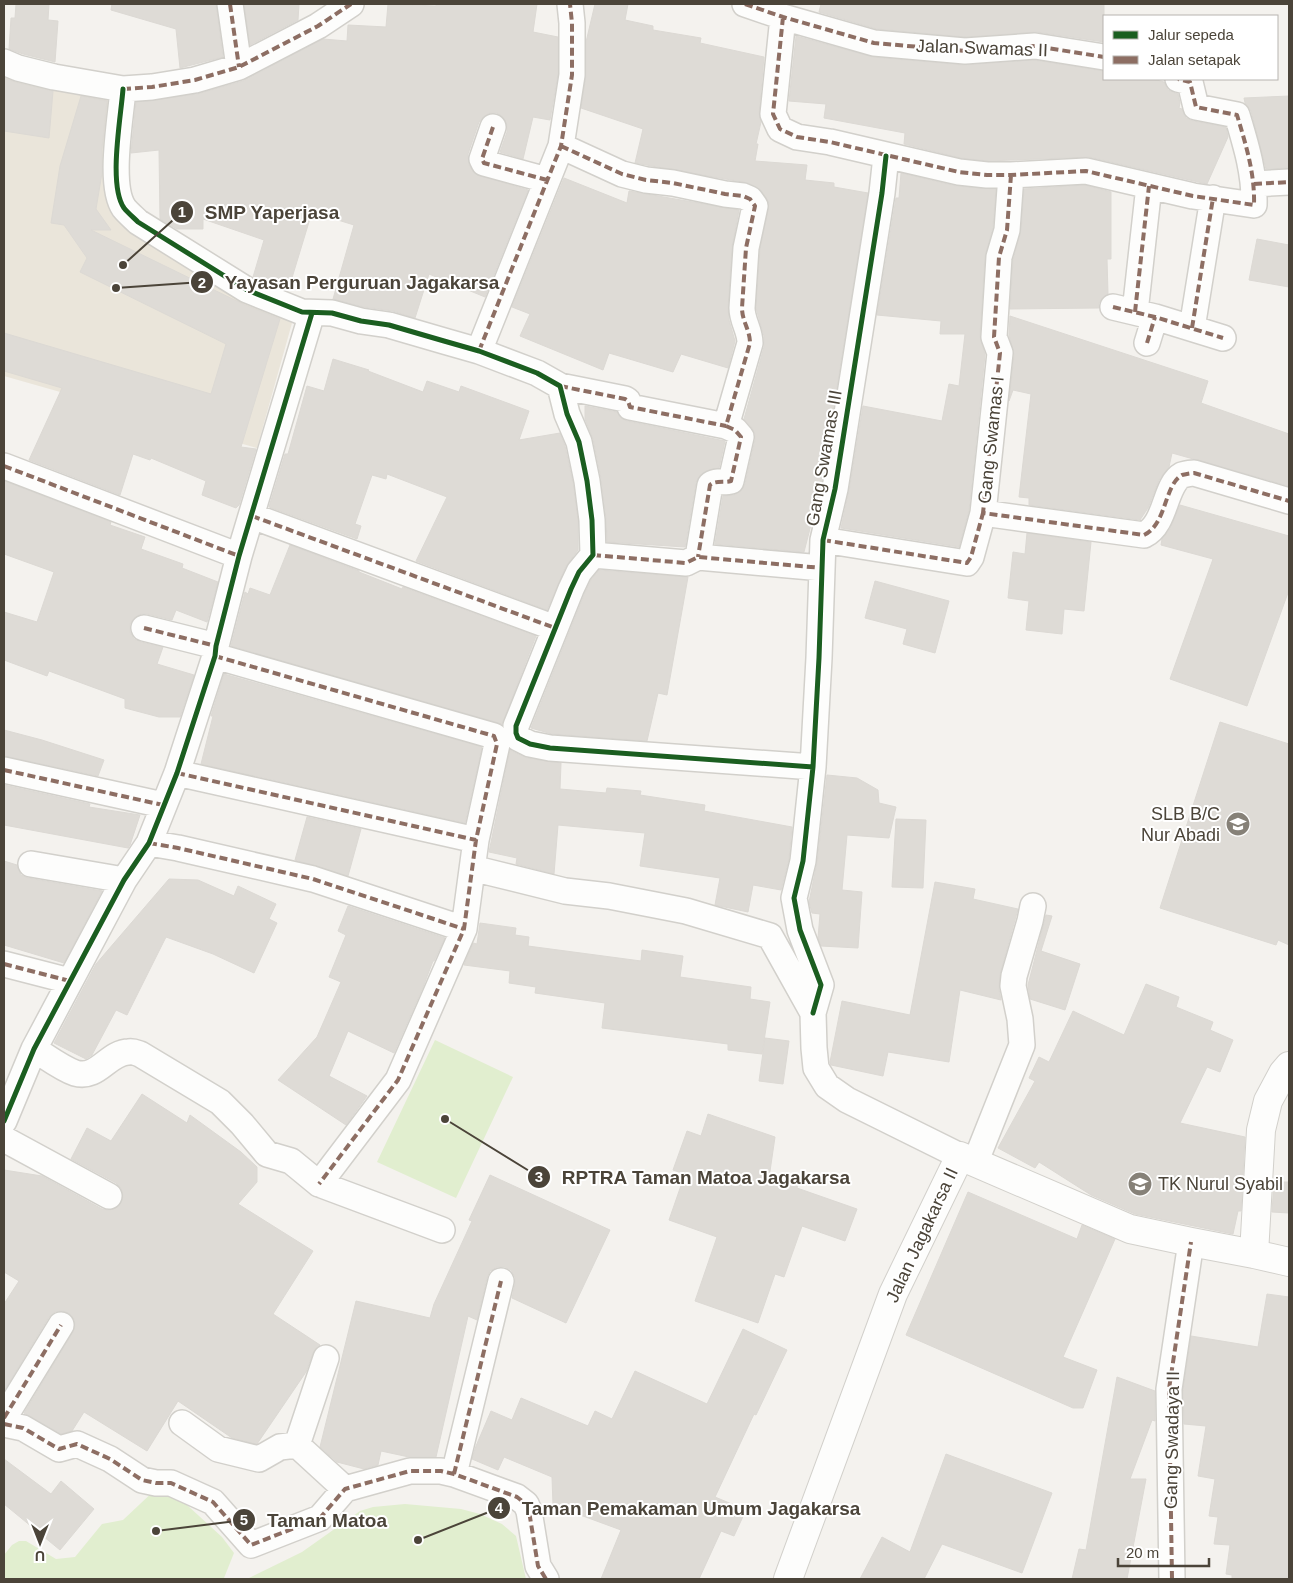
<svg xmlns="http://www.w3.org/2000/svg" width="1293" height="1583" viewBox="0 0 1293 1583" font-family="Helvetica,sans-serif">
	<rect width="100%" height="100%" fill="#f4f2ee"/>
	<path fill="#eae5da" d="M4 67 118 94 106 197 166 254 292 323 257 448 4 376Z"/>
	<path fill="#e1eecf" d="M435 1040 513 1077 456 1198 377 1162Z
		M157 1488 187 1505 222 1537 234 1553 224 1578 4 1579V1555L12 1545 19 1541H26L56 1559 75 1557 102 1524 123 1520Z
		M405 1504 461 1509 480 1514 502 1524 516 1536 526 1579H247L302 1552 360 1511 373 1507Z"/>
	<path fill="#dedbd6" stroke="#dcd9d4" d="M16 4H49L48 20 58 21 55 62 23 54 9 49 11 18H15Z
		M112 4H216L223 57 180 68 176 29 111 10Z
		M244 4H299L298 20 250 45Z
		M388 4 436 6V4H537L533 32 558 37V74L550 120 533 117 523 159 500 152 507 132V125L503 117 497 113H490L483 117 479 122 468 154 469 165 475 174 528 190 485 297 429 274 415 318 393 311 364 307 333 299 354 225 312 212 288 291 253 277 264 240 203 219V229H177L160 219 159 150 131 153 136 102 197 94 243 81 323 39 347 41 348 25 386 27Z
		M595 4H628L625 20 653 26V30L701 38 700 43 764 57 759 113 761 122 756 144H758L755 161 807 165 805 180 834 183V187L868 193 821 486 804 552 715 544 723 496 734 495 741 491 745 484 755 440V434L752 428 744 419 764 347V336L756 308 760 250 769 203 761 190 748 183 635 163 643 129 581 108 586 75V42Z
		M821 4H1104V42L1037 32 965 37 877 29 819 12Z
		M796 36 873 57 964 65 1034 60 1104 71V79H1153L1164 82 1168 90 1178 94 1180 103 1179 108 1182 109 1186 118 1193 121 1226 127 1228 137 1207 184 1089 157 988 161 961 158 904 144 905 133 824 118 826 104 789 101Z
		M4 78 15 82 53 91 49 138 4 131Z
		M81 96 107 101 102 149V173L96 209 111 230H91L245 305 280 319 241 447 256 449 239 505 236 508 202 495 206 481 151 458 150 460 133 454 120 495 29 460 62 388 4 371V333L211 394 226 344 80 272 87 258 64 225 51 223 60 166Z
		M1289 96V168L1266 169 1251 111 1245 103 1244 98Z
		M901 173 956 186 996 189 993 227 985 256 980 336 985 355 969 510 959 547 841 528 849 491 863 406 942 421 949 384 959 386 965 334H940L941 321 877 315 896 198H899Z
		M564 178 627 203 629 191 739 210 732 247 728 307 729 320 735 341 728 368 681 354 673 372 609 353 603 370 520 336 530 314 512 307Z
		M1085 185 1111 192V259H1107L1108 294 1102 298 1099 303V308L1010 309 1013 260 1021 231 1024 189Z
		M1257 239 1289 245V287L1249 280Z
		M1010 316 1208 381 1201 403 1289 434V486L1172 453 1169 467 1159 480 1148 508 1140 520 1029 505V498L1019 497 1031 394 1013 390 1009 401 1014 355 1009 335Z
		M333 359 369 370 368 371 423 392 427 381 459 392 461 386 529 411 519 440 560 433 565 446 573 483 578 521V550L566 566 547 610 416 561 447 497 387 474 386 479 372 475 355 524 361 526 357 539 269 507 285 454H288L307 386 324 391Z
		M585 406 617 412 621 418 627 421 725 441 719 468 704 472 696 482 685 547 607 542 606 518 601 478 593 439 585 419Z
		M4 481 111 522 110 525 145 537 141 549 183 564 182 568 218 582 207 622 176 610 172 620 147 614H141L134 618 130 624V632L134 639 141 642 163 647 157 664 194 675 180 717H159L125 708V699L49 671 47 676 4 660V612L37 622 54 572 4 554Z
		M1180 505 1289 536V590L1247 706 1170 679 1213 559 1161 545 1162 539 1170 529Z
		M1027 533 1091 542 1084 611 1064 609 1062 634 1026 630 1029 601 1008 598 1013 552 1025 554Z
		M290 545 359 571V572L402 589 403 587 536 636 502 724 231 646 245 592 248 594 250 588 270 595Z
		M599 570 688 577 667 695 658 693 647 741 552 734 531 728 584 595 591 580Z
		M875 581 949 601 935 653 903 644 907 629 865 618Z
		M224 674 482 747 465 823 201 764 213 716H211Z
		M1220 722 1289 744V945L1278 940 1276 945 1160 908Z
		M4 730 42 740 104 760 98 776 4 756Z
		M510 750 527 758 561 763 560 789 606 793 607 788 641 791 640 795 705 805 704 811 792 827 789 859 781 890 753 885 748 912 715 905 720 878 640 866 645 833 558 825 554 874 516 864 517 858 489 852Z
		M827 775 857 778 878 790 879 803 896 807 889 838 847 835 842 890 862 892 858 948 821 946 818 938 820 914 812 913 809 902 817 863Z
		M4 785 90 804 89 807 140 815 130 845 128 848 4 825Z
		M307 817 361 829 348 876 295 860Z
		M896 819 926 820 923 888 892 887Z
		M4 861 17 865 21 875 28 878 102 891 64 963 4 945Z
		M169 879 198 880 234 896 238 886 276 904 269 919 277 923 254 973 213 954 166 937 127 1015 116 1010 92 1055 86 1059 54 1043 96 964Z
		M935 882 975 889 973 899 1018 909 1000 974 999 989 1001 1000 960 990 949 1062 888 1052 883 1076 831 1065 830 1062 842 1001 910 1015Z
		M348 906 445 938 434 961H433L423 987 394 1053 348 1031 329 1076 367 1096 346 1125 278 1080 317 1037 341 982 329 977 346 935 338 931Z
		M1046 915 1052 916 1041 951 1080 964 1065 1010 1030 999 1028 985Z
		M480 923 516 928 515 935 529 937 528 946 641 961 642 950 683 956 680 977 751 987 750 999 770 1002 762 1054 728 1050V1044L602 1028 605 1003 535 993 536 987 509 983 510 971 464 965 473 943 477 944Z
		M1146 984 1179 997 1176 1007 1213 1022 1210 1030 1233 1040 1220 1072 1207 1067 1180 1123 1245 1137 1241 1211H1238L1233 1234 1135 1214 1091 1195 1039 1162 1035 1168 998 1148 1035 1081 1029 1078 1039 1057 1049 1062 1073 1011 1124 1035Z
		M765 1038 789 1041 783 1084 759 1081Z
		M142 1094 187 1123 190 1115 241 1152 257 1167V1182L238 1204 313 1251 273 1314 320 1345 313 1353 306 1372 257 1444 232 1438 178 1401 147 1451 84 1412 72 1431 61 1434 24 1413 73 1332 75 1325 74 1319 69 1313 62 1311 55 1312 49 1317 4 1391V1304L19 1281 4 1272V1170L42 1176 102 1209 109 1210 116 1208 121 1203 123 1196 121 1188 116 1183 71 1159 87 1128 111 1141Z
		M708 1114 775 1137 769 1178 798 1183 797 1188 857 1209 845 1241 802 1226 784 1277 775 1274 758 1323 695 1301 717 1237 669 1220 685 1174 673 1170 687 1131 701 1136Z
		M490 1175 610 1230 566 1323 512 1298 515 1284V1277L511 1270 505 1267H497L490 1271 487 1278 477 1320 468 1316 436 1457H409L381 1451 378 1465 364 1469 337 1462 320 1447 356 1301 430 1318 434 1304 472 1221 469 1220Z
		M1274 1182H1289V1213L1272 1212Z
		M968 1192 1077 1239 1082 1225 1115 1239 1063 1357 1097 1370 1083 1408H1073L906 1335Z
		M1267 1294 1289 1297V1579H1232V1575L1226 1574 1230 1545 1214 1544 1218 1517 1209 1516 1215 1479 1198 1476 1206 1426 1184 1424 1183 1390 1191 1336 1258 1347Z
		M743 1329 787 1350 756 1415 754 1414 715 1497 746 1510 734 1536 721 1531 699 1579H601L621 1530 553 1505 552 1477 504 1457 498 1470 472 1459 476 1446 491 1411 512 1420 521 1398 588 1426 595 1411 612 1419 635 1371 707 1404Z
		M1117 1377 1155 1391V1421L1152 1420 1130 1479H1146L1127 1579H1072L1079 1549 1086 1550Z
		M946 1454 1052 1493 1022 1573 942 1544 924 1579H860L882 1537 910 1552Z
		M4 1459 51 1494 61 1481 94 1509 60 1550 4 1504Z"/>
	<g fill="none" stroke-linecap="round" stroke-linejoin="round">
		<defs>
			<path id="minor" d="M230 4 239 67
				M745 4 783 17 874 43 965 51 1035 46 1104 57
				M783 17 773 114 780 129 797 137 830 142 959 172 987 175H1011L1086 171 1193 196 1254 205C1255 174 1246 145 1237 115L1196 107 1190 82 1178 79
				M4 62 18 68 54 77 123 89 152 87 195 80 239 67 318 26 351 4
				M123 89C121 117 108 185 124 208 128 213 133 217 138 222L247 290 302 312 332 313 361 321 389 325 444 341 479 351 537 373 560 386 567 414 579 442 587 481 592 520 593 555 579 572 571 589 516 726V733L518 738 530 744 550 748 813 767
				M493 127 482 159 484 163 547 180
				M561 146 622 174 646 180 673 183 725 194 743 196 750 199 755 206 746 248 742 308C742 321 750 330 750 343L726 426 735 430 741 437 731 481C724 483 715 480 710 485L698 557
				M1011 175 1007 230 999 257 994 337 1000 353 983 513 1144 535C1167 524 1164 485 1182 475 1186 474 1191 473 1194 473L1289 501
				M1254 184 1289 182
				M1113 307 1155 317 1223 338
				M1135 312 1149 186
				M1192 328 1213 198
				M1147 343 1155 317
				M479 351 561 146 572 75V23L570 4
				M560 386 625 399 628 401 630 407 726 426
				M4 466 239 556
				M252 516 555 628
				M823 540 967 563 971 557 983 513
				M593 555 686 563 698 557 822 568
				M144 628 216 646
				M215 656 494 736 497 744 476 840 464 929 398 1080 319 1184
				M4 770 163 805
				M177 773 476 840
				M149 843 178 848 313 879 464 929
				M31 864 124 880
				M484 871 565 891 609 896 686 911 770 936 813 1013 814 1048 816 1068 827 1086 847 1100 960 1156
				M4 964 70 981
				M813 1013 821 985 800 930 794 898 803 861 813 767 819 658 823 540 835 489 882 193 886 156
				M34 1049C47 1057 61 1068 75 1073 98 1080 108 1052 129 1052 132 1051 137 1053 140 1054L220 1102 242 1124 267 1154 291 1161 319 1184 442 1230
				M4 1121 34 1049 124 880 149 843 177 773 215 656 216 646 239 556 312 313
				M4 1139 109 1196
				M975 1163 1022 1045 1020 1019 1013 986 1014 976 1030 921 1033 906
				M4 1418 61 1325
				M182 1423 218 1449 259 1459 280 1447 297 1445 345 1489
				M4 1424 23 1428 59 1449 77 1444 110 1459 142 1480 156 1483H171L213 1502 251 1545 320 1518 345 1489 410 1471H441L454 1474 517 1497 526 1504 529 1511 538 1566 546 1579
				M297 1445 326 1358
				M454 1474 501 1281
				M1172 1579 1169 1389 1191 1242"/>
			<path id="tertiary" d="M1289 1066 1283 1073 1268 1101 1261 1130 1254 1254 1289 1262
				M788 1579 893 1294 960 1156 1130 1229 1191 1242 1254 1254"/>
		</defs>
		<use href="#minor" stroke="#d2d0cb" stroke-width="28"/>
		<use href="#tertiary" stroke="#d2d0cb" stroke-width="30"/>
		<use href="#minor" stroke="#fdfdfc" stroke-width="25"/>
		<use href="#tertiary" stroke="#fdfdfc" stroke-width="28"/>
		<path stroke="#8d6e63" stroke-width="4" stroke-dasharray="8 4" stroke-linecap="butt" d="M230 4 239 67
			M745 4 783 17 874 43 965 51 1035 46 1104 57
			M783 17 773 114 780 129 797 137 830 142 959 172 987 175H1011L1086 171 1193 196 1254 205C1255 174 1246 145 1237 115L1196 107 1190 82 1178 79
			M123 89 152 87 195 80 239 67 318 26 351 4
			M493 127 482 159 484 163 547 180
			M561 146 622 174 646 180 673 183 725 194 743 196 750 199 755 206 746 248 742 308C742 321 750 330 750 343L726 426 735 430 741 437 731 481C724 483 715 480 710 485L698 557
			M1011 175 1007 230 999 257 994 337 1000 353 983 513 1144 535C1167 524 1164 485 1182 475 1186 474 1191 473 1194 473L1289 501
			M1254 184 1289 182
			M1113 307 1155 317 1223 338
			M1135 312 1149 186
			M1192 328 1213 198
			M1147 343 1155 317
			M479 351 561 146 572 75V23L570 4
			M560 386 625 399 628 401 630 407 726 426
			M4 466 239 556
			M252 516 555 628
			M823 540 967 563 971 557 983 513
			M593 555 686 563 698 557 822 568
			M144 628 216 646
			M215 656 494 736 497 744 476 840 464 929 398 1080 319 1184
			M4 770 163 805
			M177 773 476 840
			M149 843 178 848 313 879 464 929
			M4 964 70 981
			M4 1418 61 1325
			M4 1424 23 1428 59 1449 77 1444 110 1459 142 1480 156 1483H171L213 1502 251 1545 320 1518 345 1489 410 1471H441L454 1474 517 1497 526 1504 529 1511 538 1566 546 1579
			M454 1474 501 1281
			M1172 1579 1169 1389 1191 1242"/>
		<defs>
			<path id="cycleway" d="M123 89C121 117 108 185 124 208 128 213 133 217 138 222L247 290 302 312 332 313 361 321 389 325 444 341 479 351 537 373 560 386 567 414 579 442 587 481 592 520 593 555 579 572 571 589 516 726V733L518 738 530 744 550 748 813 767
				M813 1013 821 985 800 930 794 898 803 861 813 767 819 658 823 540 835 489 882 193 886 156
				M4 1121 34 1049 124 880 149 843 177 773 215 656 216 646 239 556 312 313"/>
		</defs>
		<use href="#cycleway" stroke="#fff" stroke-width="8"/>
		<use href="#cycleway" stroke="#1b5e20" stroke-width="5"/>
	</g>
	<defs>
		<symbol id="school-disc" viewBox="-11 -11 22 22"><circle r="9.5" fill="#868178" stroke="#fff"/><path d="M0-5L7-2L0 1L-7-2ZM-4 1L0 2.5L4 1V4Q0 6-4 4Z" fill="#fff"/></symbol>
	</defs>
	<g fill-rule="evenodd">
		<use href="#school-disc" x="1224" y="810" width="28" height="28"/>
		<use href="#school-disc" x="1126" y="1170" width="28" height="28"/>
	</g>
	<g text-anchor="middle" stroke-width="4" stroke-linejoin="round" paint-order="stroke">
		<g font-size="18" fill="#4b4439" stroke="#fff">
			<text transform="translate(982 48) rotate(2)" y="6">Jalan Swamas II</text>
			<text transform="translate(991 440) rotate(-84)" y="6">Gang Swamas I</text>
			<text transform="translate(824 458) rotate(-80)" y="6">Gang Swamas III</text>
			<text transform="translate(922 1235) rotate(-65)" y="6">Jalan Jagakarsa II</text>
			<text transform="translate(1172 1440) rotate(-89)" y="6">Gang Swadaya II</text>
		</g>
		<g font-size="18" fill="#4b4439" stroke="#fff" text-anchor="end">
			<text x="1220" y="820">SLB B/C<tspan x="1220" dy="21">Nur Abadi</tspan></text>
			<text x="1158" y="1190" text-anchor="start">TK Nurul Syabil</text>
		</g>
	</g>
	<path fill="none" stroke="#4b4439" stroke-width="2" d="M123 265L182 212M116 288L202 282M445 1119L539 1177M418 1540L499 1508M156 1531L244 1520"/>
	<g fill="#4b4439" stroke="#fff" stroke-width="2">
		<circle cx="123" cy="265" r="5"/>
		<circle cx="116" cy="288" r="5"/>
		<circle cx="445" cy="1119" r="5"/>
		<circle cx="418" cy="1540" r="5"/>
		<circle cx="156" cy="1531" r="5"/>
		<circle cx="182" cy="212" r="12"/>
		<circle cx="202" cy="282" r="12"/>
		<circle cx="539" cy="1177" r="12"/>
		<circle cx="499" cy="1508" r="12"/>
		<circle cx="244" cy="1520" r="12"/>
	</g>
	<g font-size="15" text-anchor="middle" font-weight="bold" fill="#fff">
		<text x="182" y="217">1</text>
		<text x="202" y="288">2</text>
		<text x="539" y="1182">3</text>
		<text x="499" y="1513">4</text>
		<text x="244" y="1525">5</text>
	</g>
	<g font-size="19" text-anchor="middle" font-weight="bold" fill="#4b4439" stroke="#fff" stroke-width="4" stroke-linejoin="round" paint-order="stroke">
		<text x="272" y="219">SMP Yaperjasa</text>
		<text x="362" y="289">Yayasan Perguruan Jagakarsa</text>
		<text x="706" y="1184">RPTRA Taman Matoa Jagakarsa</text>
		<text x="691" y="1515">Taman Pemakaman Umum Jagakarsa</text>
		<text x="327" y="1527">Taman Matoa</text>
	</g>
	<rect width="1293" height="1583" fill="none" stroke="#4b4439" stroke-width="10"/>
	<rect x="1103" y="15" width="175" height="65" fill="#ffffff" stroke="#b7b4b0"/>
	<rect x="1113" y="31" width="25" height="8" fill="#1b5e20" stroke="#b7b4b0"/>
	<text x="1148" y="40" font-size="15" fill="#4b4439">Jalur sepeda</text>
	<rect x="1113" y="56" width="25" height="8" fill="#8d6e63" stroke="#b7b4b0"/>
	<text x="1148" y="65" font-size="15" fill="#4b4439">Jalan setapak</text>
	<g transform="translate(40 1543) rotate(180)" stroke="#ffffff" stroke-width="4" paint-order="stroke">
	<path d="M0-4L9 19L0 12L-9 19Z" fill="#4b4439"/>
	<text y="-8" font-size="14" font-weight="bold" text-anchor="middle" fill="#4b4439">U</text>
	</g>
	<path d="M1118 1558v8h91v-8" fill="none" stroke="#4b4439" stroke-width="2.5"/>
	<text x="1126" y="1558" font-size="15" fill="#4b4439" stroke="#ffffff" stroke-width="4" paint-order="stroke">20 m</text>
</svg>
